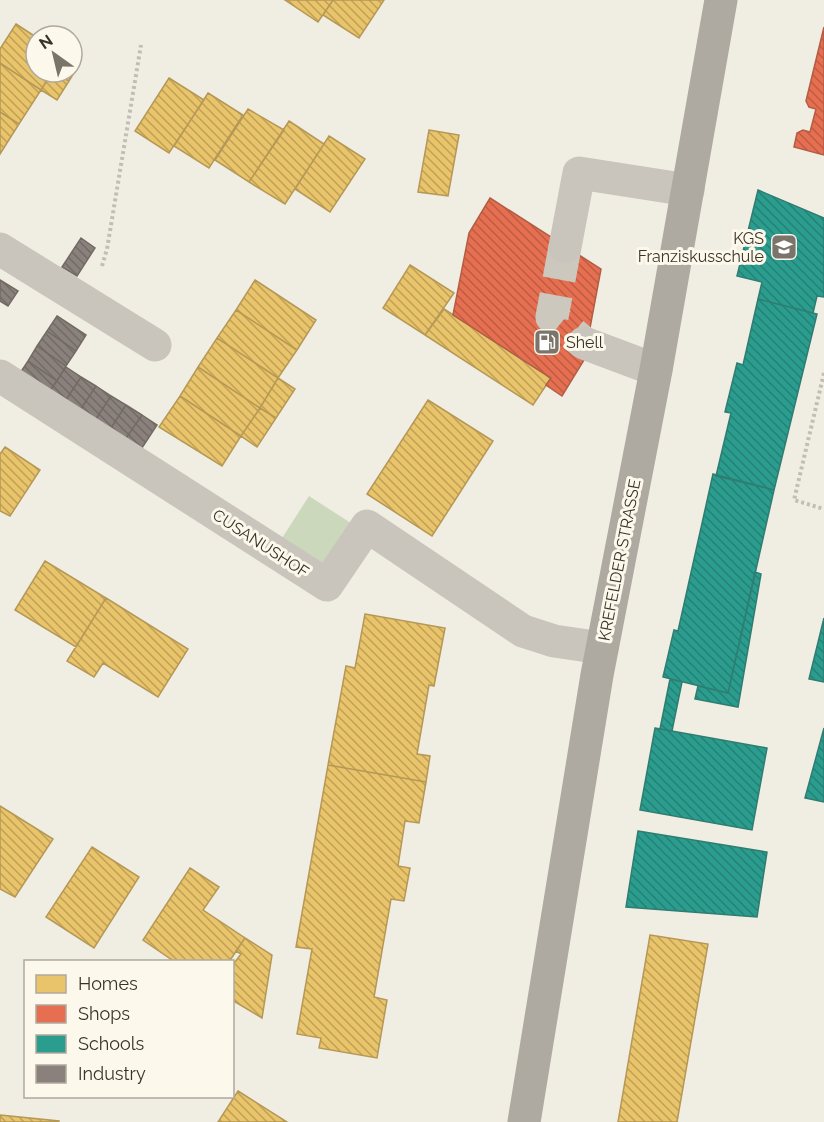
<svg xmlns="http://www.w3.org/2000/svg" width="824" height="1122" viewBox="0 0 824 1122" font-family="Raleway,sans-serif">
	<defs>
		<pattern id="homes-back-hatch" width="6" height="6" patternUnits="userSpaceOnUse" patternTransform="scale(1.5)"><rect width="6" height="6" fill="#e9c46a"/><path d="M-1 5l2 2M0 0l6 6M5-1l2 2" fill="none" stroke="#bea057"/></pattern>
		<pattern id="shops-back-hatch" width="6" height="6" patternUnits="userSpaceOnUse" patternTransform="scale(1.5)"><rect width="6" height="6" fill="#e76f51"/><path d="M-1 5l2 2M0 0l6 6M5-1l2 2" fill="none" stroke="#bc5c43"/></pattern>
		<pattern id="schools-back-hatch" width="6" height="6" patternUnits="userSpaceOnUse" patternTransform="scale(1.5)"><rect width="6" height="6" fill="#2a9d8f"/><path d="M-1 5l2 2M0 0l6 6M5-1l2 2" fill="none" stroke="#258175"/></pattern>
		<pattern id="industry-back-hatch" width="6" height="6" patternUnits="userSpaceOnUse" patternTransform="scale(1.5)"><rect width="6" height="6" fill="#8a817c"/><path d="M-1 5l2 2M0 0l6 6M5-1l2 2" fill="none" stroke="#726a66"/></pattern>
	</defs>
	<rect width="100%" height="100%" fill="#f0ede3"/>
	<path fill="#ccd8bc" d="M309 496 357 527 325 576 277 546Z"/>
	<path fill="url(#homes-back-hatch)" stroke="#b59856" stroke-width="1.5" d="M285 0H333L318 22Z
		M333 0H384L359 38 323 15Z
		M16 24 36 37V72H52L41 90 0 63V49Z
		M72 60 79 65 69 81 55 72H72Z
		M0 63 41 90 19 124 0 112Z
		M52 72 69 81 57 100 41 90Z
		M169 78 204 100 169 153 135 131Z
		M208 93 243 115 209 168 174 146Z
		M248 109 284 130 249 182 215 160Z
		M0 112 19 124 0 154Z
		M289 121 324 144 285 204 249 182Z
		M429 130 459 135 448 196 418 192Z
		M329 136 365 159 330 212 295 189Z
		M410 265 454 293 425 335 383 308Z
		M255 280 316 320 297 350 236 310Z
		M444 309 551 378 533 405 425 335Z
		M236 310 297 350 278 378 217 338Z
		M217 338 278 378 260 408 198 367Z
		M198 367 260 408 241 436 180 396Z
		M278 378 295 389 276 418 260 408Z
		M180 396 241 436 222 466 159 427Z
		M428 400 493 441 432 536 367 494Z
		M260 408 276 418 257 447 241 436Z
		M5 447 40 470 10 516 0 511V454Z
		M45 561 106 598 76 647 15 610Z
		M106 598 188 649 158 697 103 663 94 677 67 661Z
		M365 614 445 628 434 686 429 685 417 754 430 756 426 782 328 765 346 666 355 668Z
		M328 765 426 782 419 823 405 821 398 866 410 868 404 901 391 899 374 997 387 1000 377 1058 319 1048 321 1038 297 1034 312 949 296 947Z
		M0 806 53 839 15 897 0 889Z
		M92 847 139 877 94 948 46 917Z
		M190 868 219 887 203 910 245 938 229 962H175L143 940Z
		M650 935 708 944 677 1122H618Z
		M245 938 272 955 262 1018 232 1000V966L241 954 236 951Z
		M238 1091 287 1122H218Z
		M0 1115 59 1121V1122H0Z"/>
	<path fill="url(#shops-back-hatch)" stroke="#b35d45" stroke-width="1.5" d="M824 27V155L794 147 797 133 803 130 810 132 816 109 809 107 806 101Z
		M490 198 601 269 584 360 562 396 546 385 551 378 453 315 469 233Z"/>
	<path fill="url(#schools-back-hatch)" stroke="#2f7d70" stroke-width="1.5" d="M758 190 824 218V297L817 296 813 313 758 299 762 282 737 276Z
		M758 299 817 314 774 490 716 476 731 413 725 412 737 363 743 365Z
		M713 474 774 490 728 693 663 677 674 630 678 631Z
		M755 572 761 574 738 707 695 699 698 686 728 693Z
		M824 618V682L809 679Z
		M670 679 682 682 672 731 660 729Z
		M655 728 767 748 752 830 640 810Z
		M824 728V802L805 798Z
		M638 831 767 852 757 917 626 907Z"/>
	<path fill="url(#industry-back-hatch)" stroke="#726a63" stroke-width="1.5" d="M81 238 95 248 77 276 62 267Z
		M0 280 18 291 8 306 0 301Z
		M57 316 86 335 76 351 47 331Z
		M47 331 76 351 66 366 37 346Z
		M37 346 66 366 57 381 28 361Z
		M28 361 57 381 47 395 18 376Z
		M66 367 81 377 62 406 47 395Z
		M81 377 96 386 77 415 62 406Z
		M96 386 111 396 92 425 77 415Z
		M111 396 126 405 107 434 92 425Z
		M126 405 142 415 122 444 107 434Z
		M142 415 157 425 138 454 122 444Z"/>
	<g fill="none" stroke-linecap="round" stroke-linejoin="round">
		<path stroke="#ccc8be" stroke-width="33" stroke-dasharray="33 16" stroke-linecap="butt" d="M565 247 552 317 584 343"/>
		<path stroke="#c2beb4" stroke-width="4" stroke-dasharray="3 3" stroke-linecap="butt" d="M102 266 107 249 141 45
			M824 373 794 500 824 509"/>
		<path stroke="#c9c5bc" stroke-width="33" d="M565 247 579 173 688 190
			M0 249 155 345
			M584 343 656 370
			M0 376 327 585 367 526 523 631 554 641 602 648"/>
		<path stroke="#aea9a1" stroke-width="33" d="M524 1122 597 675 656 370 721 0"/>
	</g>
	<defs>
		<symbol id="school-square" viewBox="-11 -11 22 22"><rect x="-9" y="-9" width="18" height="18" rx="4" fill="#7a746a" stroke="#fcf8eb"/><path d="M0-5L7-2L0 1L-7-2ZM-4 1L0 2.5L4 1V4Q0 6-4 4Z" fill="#fff"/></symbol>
		<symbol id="fuel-square" viewBox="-11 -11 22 22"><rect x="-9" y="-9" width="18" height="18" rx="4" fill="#7a746a" stroke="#fcf8eb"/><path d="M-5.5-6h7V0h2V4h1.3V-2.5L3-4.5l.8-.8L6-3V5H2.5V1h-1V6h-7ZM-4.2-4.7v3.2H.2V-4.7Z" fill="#fff"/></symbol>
	</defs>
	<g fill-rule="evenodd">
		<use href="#school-square" x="769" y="232" width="30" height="30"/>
		<use href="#fuel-square" x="532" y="327" width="30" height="30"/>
	</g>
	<g text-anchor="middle" stroke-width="6" stroke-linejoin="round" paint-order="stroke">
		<g font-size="16" fill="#3b3329" stroke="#fcf8eb" text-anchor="end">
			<text x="764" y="244">KGS<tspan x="764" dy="18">Franziskusschule</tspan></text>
			<text x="566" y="348" text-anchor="start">Shell</text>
		</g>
		<g font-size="16" fill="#3b3329" stroke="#fcf8eb">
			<text transform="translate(261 543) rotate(33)" y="6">CUSANUSHOF</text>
			<text transform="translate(619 560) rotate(-79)" y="6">KREFELDER STRASSE</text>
		</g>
	</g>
	<rect x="24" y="960" width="210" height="138" fill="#fcf8eb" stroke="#afa99d" stroke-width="1.5"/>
	<rect x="36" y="975" width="30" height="18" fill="#e9c46a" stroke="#afa99d" stroke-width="1.5"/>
	<text x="78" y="990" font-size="18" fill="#3b3329">Homes</text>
	<rect x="36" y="1005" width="30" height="18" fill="#e76f51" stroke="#afa99d" stroke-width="1.5"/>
	<text x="78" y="1020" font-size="18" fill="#3b3329">Shops</text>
	<rect x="36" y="1035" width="30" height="18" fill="#2a9d8f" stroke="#afa99d" stroke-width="1.5"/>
	<text x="78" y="1050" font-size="18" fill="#3b3329">Schools</text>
	<rect x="36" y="1065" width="30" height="18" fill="#8a817c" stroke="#afa99d" stroke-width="1.5"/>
	<text x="78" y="1080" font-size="18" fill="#3b3329">Industry</text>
	<g transform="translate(54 54) rotate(326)"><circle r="28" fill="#fcf8eb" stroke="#afa99d" stroke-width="1.5"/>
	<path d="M0-4.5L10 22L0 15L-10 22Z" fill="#7a746a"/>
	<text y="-9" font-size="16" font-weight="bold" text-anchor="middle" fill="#3b3329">N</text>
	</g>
</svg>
